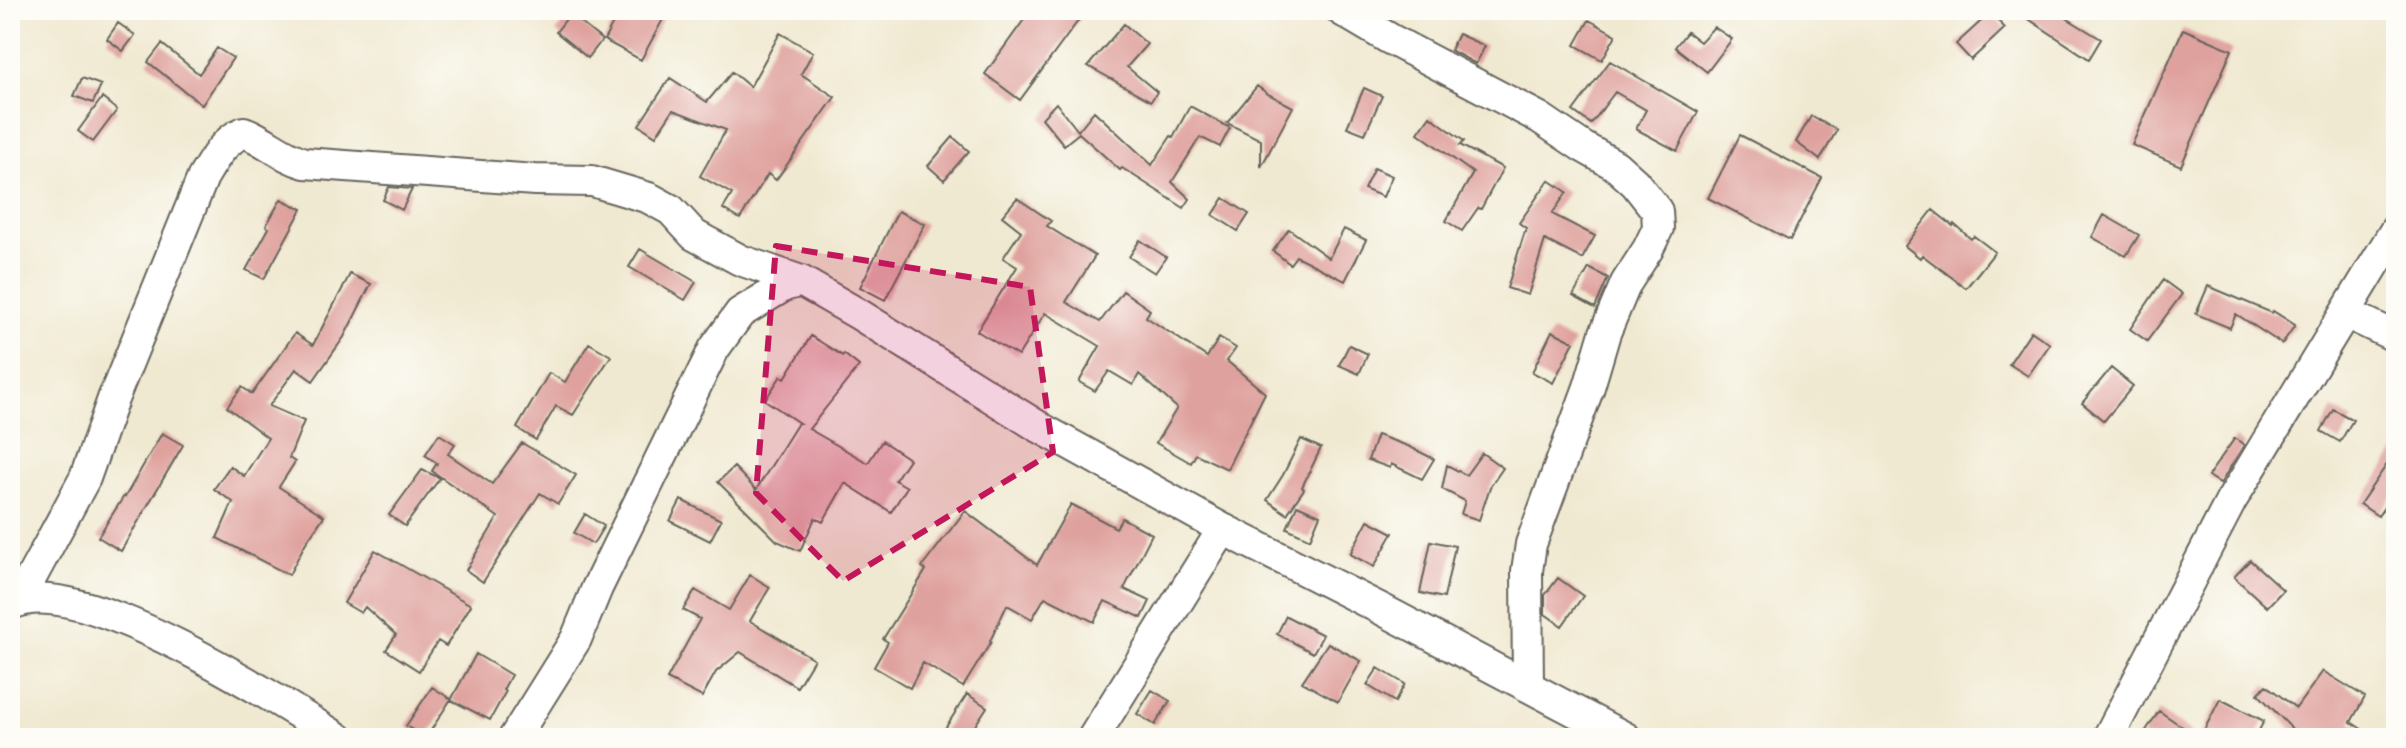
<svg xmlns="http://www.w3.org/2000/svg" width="2406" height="748" viewBox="0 0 2406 748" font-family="'Architects Daughter',sans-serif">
	<rect width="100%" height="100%" fill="#fdfcf7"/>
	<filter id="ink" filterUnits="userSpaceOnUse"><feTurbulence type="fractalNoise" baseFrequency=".0125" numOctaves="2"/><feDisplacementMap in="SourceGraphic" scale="16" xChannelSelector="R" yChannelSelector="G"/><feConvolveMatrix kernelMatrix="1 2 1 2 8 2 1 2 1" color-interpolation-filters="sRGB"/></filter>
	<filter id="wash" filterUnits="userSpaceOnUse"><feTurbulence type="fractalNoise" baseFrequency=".006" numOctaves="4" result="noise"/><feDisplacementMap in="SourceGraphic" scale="32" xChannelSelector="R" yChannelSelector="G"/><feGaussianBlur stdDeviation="1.8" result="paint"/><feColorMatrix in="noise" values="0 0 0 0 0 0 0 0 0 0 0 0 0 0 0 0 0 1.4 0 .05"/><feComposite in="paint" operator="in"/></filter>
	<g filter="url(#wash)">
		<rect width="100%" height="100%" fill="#f0e9d1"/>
		<g id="blocks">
			<path fill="#dfa19d" d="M620 10H668L641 60 604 40Z
				M1031 10H1086L1020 100 985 74Z
				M2015 10H2053L2101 39 2089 59Z
				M1990 13 2005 28 1971 60 1956 44Z
				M570 14 602 40 588 58 556 32Z
				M1589 20 1616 35 1602 60 1575 45Z
				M118 23 135 35 123 51 107 39Z
				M1124 24 1147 44 1127 67 1157 92 1151 101 1088 66Z
				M1714 27 1732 39 1707 72 1675 47 1687 32 1700 42Z
				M2183 29 2232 50 2181 166 2132 145Z
				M780 33 813 52 801 74 835 97 776 180 768 174 740 219 723 209 732 194 700 176 726 130 673 110 656 136 639 125 670 78 707 102 732 72 750 87Z
				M1458 34 1485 46 1476 64 1450 50Z
				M162 44 199 74 217 48 233 58 202 105 148 62Z
				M1610 61 1698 112 1677 151 1636 129 1646 110 1615 92 1591 124 1573 111Z
				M82 78 101 85 93 103 74 96Z
				M1257 86 1268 94 1293 107 1261 167V140L1227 123Z
				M1364 88 1382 96 1365 134 1347 127Z
				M102 98 117 110 93 142 78 131Z
				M1056 103 1078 131 1094 111 1152 165 1171 136 1173 137 1190 106 1230 128 1220 147 1200 137 1172 182 1190 199 1184 208 1122 168 1120 170 1079 133 1064 145 1042 118Z
				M1430 116 1464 141 1460 145 1503 168 1481 209 1478 208 1462 231 1446 221 1473 173 1418 133Z
				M1811 116 1837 130 1820 160 1796 142Z
				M1740 135 1822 178 1790 240 1708 198Z
				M953 137 969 151 944 180 928 166Z
				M1374 168 1392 176 1383 197 1364 189Z
				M1549 180 1567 192 1552 214 1595 236 1582 259 1545 240 1528 295 1507 288 1526 228 1519 223Z
				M389 187 412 189 402 210 383 200Z
				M1017 198 1051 221 1047 226 1095 256 1066 302 1100 322 1123 291 1150 310 1146 317 1207 357 1219 338 1236 348 1227 361 1265 393 1227 469 1196 454 1191 463 1156 443 1177 408 1139 374 1133 385 1109 371 1095 391 1079 382 1100 346 1045 313 1018 356 977 331 1017 267 1003 258 1021 231 1002 216Z
				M1224 198 1249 214 1238 231 1213 215Z
				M281 199 302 209 264 279 246 270 269 228 266 226Z
				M1933 210 1953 226 1954 224 1971 239 1974 236 1995 252 1966 288 1922 255 1920 258 1905 246Z
				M898 211 925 224 885 300 860 287Z
				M2104 215 2139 235 2126 256 2092 237Z
				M1289 229 1329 258 1344 229 1366 240 1345 281 1296 256 1290 264 1273 251Z
				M1140 240 1166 257 1155 273 1129 257Z
				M640 249 696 282 685 300 629 267Z
				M1589 268 1608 278 1595 308 1573 296Z
				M350 274 371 284 344 337 313 381 296 369 269 406 304 421 289 458 295 462 279 487 324 516 305 544 289 575 217 538 233 502 214 489 230 466 244 476 268 438 227 407 242 387 252 394 295 333 313 345Z
				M2163 280 2182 294 2147 341 2130 329Z
				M2208 286 2272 313 2273 311 2295 325 2282 344 2236 314 2230 328 2196 314Z
				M1552 331 1574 342 1553 383 1532 372Z
				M2031 331 2050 344 2028 376 2009 364Z
				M811 336 843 356 844 354 859 366 809 429 868 463 882 441 909 459 895 480 907 487 891 512 845 483 823 522 815 518 800 551 777 541 718 482 734 467 756 490 798 423H799L765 400 781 376 785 378Z
				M589 343 611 356 573 415 556 406 536 440 517 428 549 373 565 382Z
				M1349 345 1368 354 1359 374 1339 365Z
				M2111 368 2133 386 2104 421 2082 403Z
				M2333 409 2353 420 2340 442 2321 431Z
				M162 433 183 445 121 551 98 537 124 496 125 497Z
				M439 434 455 444 448 454 492 484 522 443 576 475 558 504 540 493 483 582 466 570 498 517 432 471 437 463 425 455Z
				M1377 435 1408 446 1434 459 1422 479 1391 464 1390 468 1368 460Z
				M2235 438 2244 445 2220 484 2208 476Z
				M1301 439 1321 448 1302 487 1304 489 1287 514 1267 500 1283 475Z
				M2396 451V490L2378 516 2360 504Z
				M1482 453 1503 468 1490 487 1479 520 1461 514 1465 501 1442 489 1447 465 1466 475Z
				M422 470 440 478 405 526 389 515Z
				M681 500 721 520 710 541 670 521Z
				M1071 504 1116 528 1122 518 1152 534 1124 589 1150 601 1142 618 1105 601 1094 622 1045 597 1032 619 1007 605 990 641 991 642 963 687 923 663 910 688 874 667 888 642 883 639 926 570 922 567 965 511 1037 565Z
				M1297 505 1320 515 1310 539 1287 528Z
				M585 514 604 526 593 544 574 533Z
				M1368 520 1393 533 1374 567 1350 554Z
				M1431 541 1455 546 1444 598 1420 593Z
				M375 550 471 605 446 646 438 641 419 671 386 650 396 635 365 607 361 613 344 603Z
				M2250 560 2283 590 2267 607 2234 577Z
				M750 575 770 587 750 621 814 659 797 687 740 652 716 672 702 697 667 679 700 619 683 610 695 590 729 610Z
				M1558 578 1583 596 1562 626 1545 614V595Z
				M1286 616 1323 635 1313 653 1277 634Z
				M1328 643 1361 661 1338 702 1302 682Z
				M476 654 511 675 503 690 506 691 490 720 451 700Z
				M1378 668 1405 684 1395 702 1367 685Z
				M2323 671 2365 697 2351 722 2375 738H2301L2258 694 2266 685 2296 708Z
				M432 687 451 699 426 738 406 726Z
				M1152 690 1170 701 1155 725 1137 714Z
				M967 694 987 707 967 738H939Z
				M2220 699 2264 721 2255 738H2200Z
				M2159 711 2199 738H2141Z"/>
		</g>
	</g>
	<g filter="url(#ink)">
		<use href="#blocks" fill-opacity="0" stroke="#66645b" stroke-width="2"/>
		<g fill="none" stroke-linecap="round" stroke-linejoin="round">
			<defs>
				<path id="street" d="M1341 10 1390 39 1540 118 1583 147 1615 165 1635 183 1657 211 1658 228 1648 249 1626 283 1605 333 1589 387 1531 544 1527 571 1528 685
					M2346 313 2396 337
					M19 600 85 478 113 399 203 177C214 159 224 140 244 132 266 140 282 157 305 163L535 180 592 181 649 198 671 210 694 235 740 260 801 281
					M10 605C76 570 278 700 338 738
					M514 738 576 639 597 588 714 349 740 313 784 286 801 281 860 315 1039 427 1223 529 1385 611 1626 738
					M1093 738 1223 529
					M2108 738 2231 501 2396 229"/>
			</defs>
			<use href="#street" stroke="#66645b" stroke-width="34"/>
			<use href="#street" stroke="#fff" stroke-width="30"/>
		</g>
	</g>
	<path fill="#c2185b" fill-opacity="0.2" stroke="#c2185b" stroke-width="6" stroke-dasharray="16 10" stroke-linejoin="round" d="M776 246 1030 287 1053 452 843 581 756 493Z"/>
	<rect width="2406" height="748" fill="none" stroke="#fdfcf7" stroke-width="40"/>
</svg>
